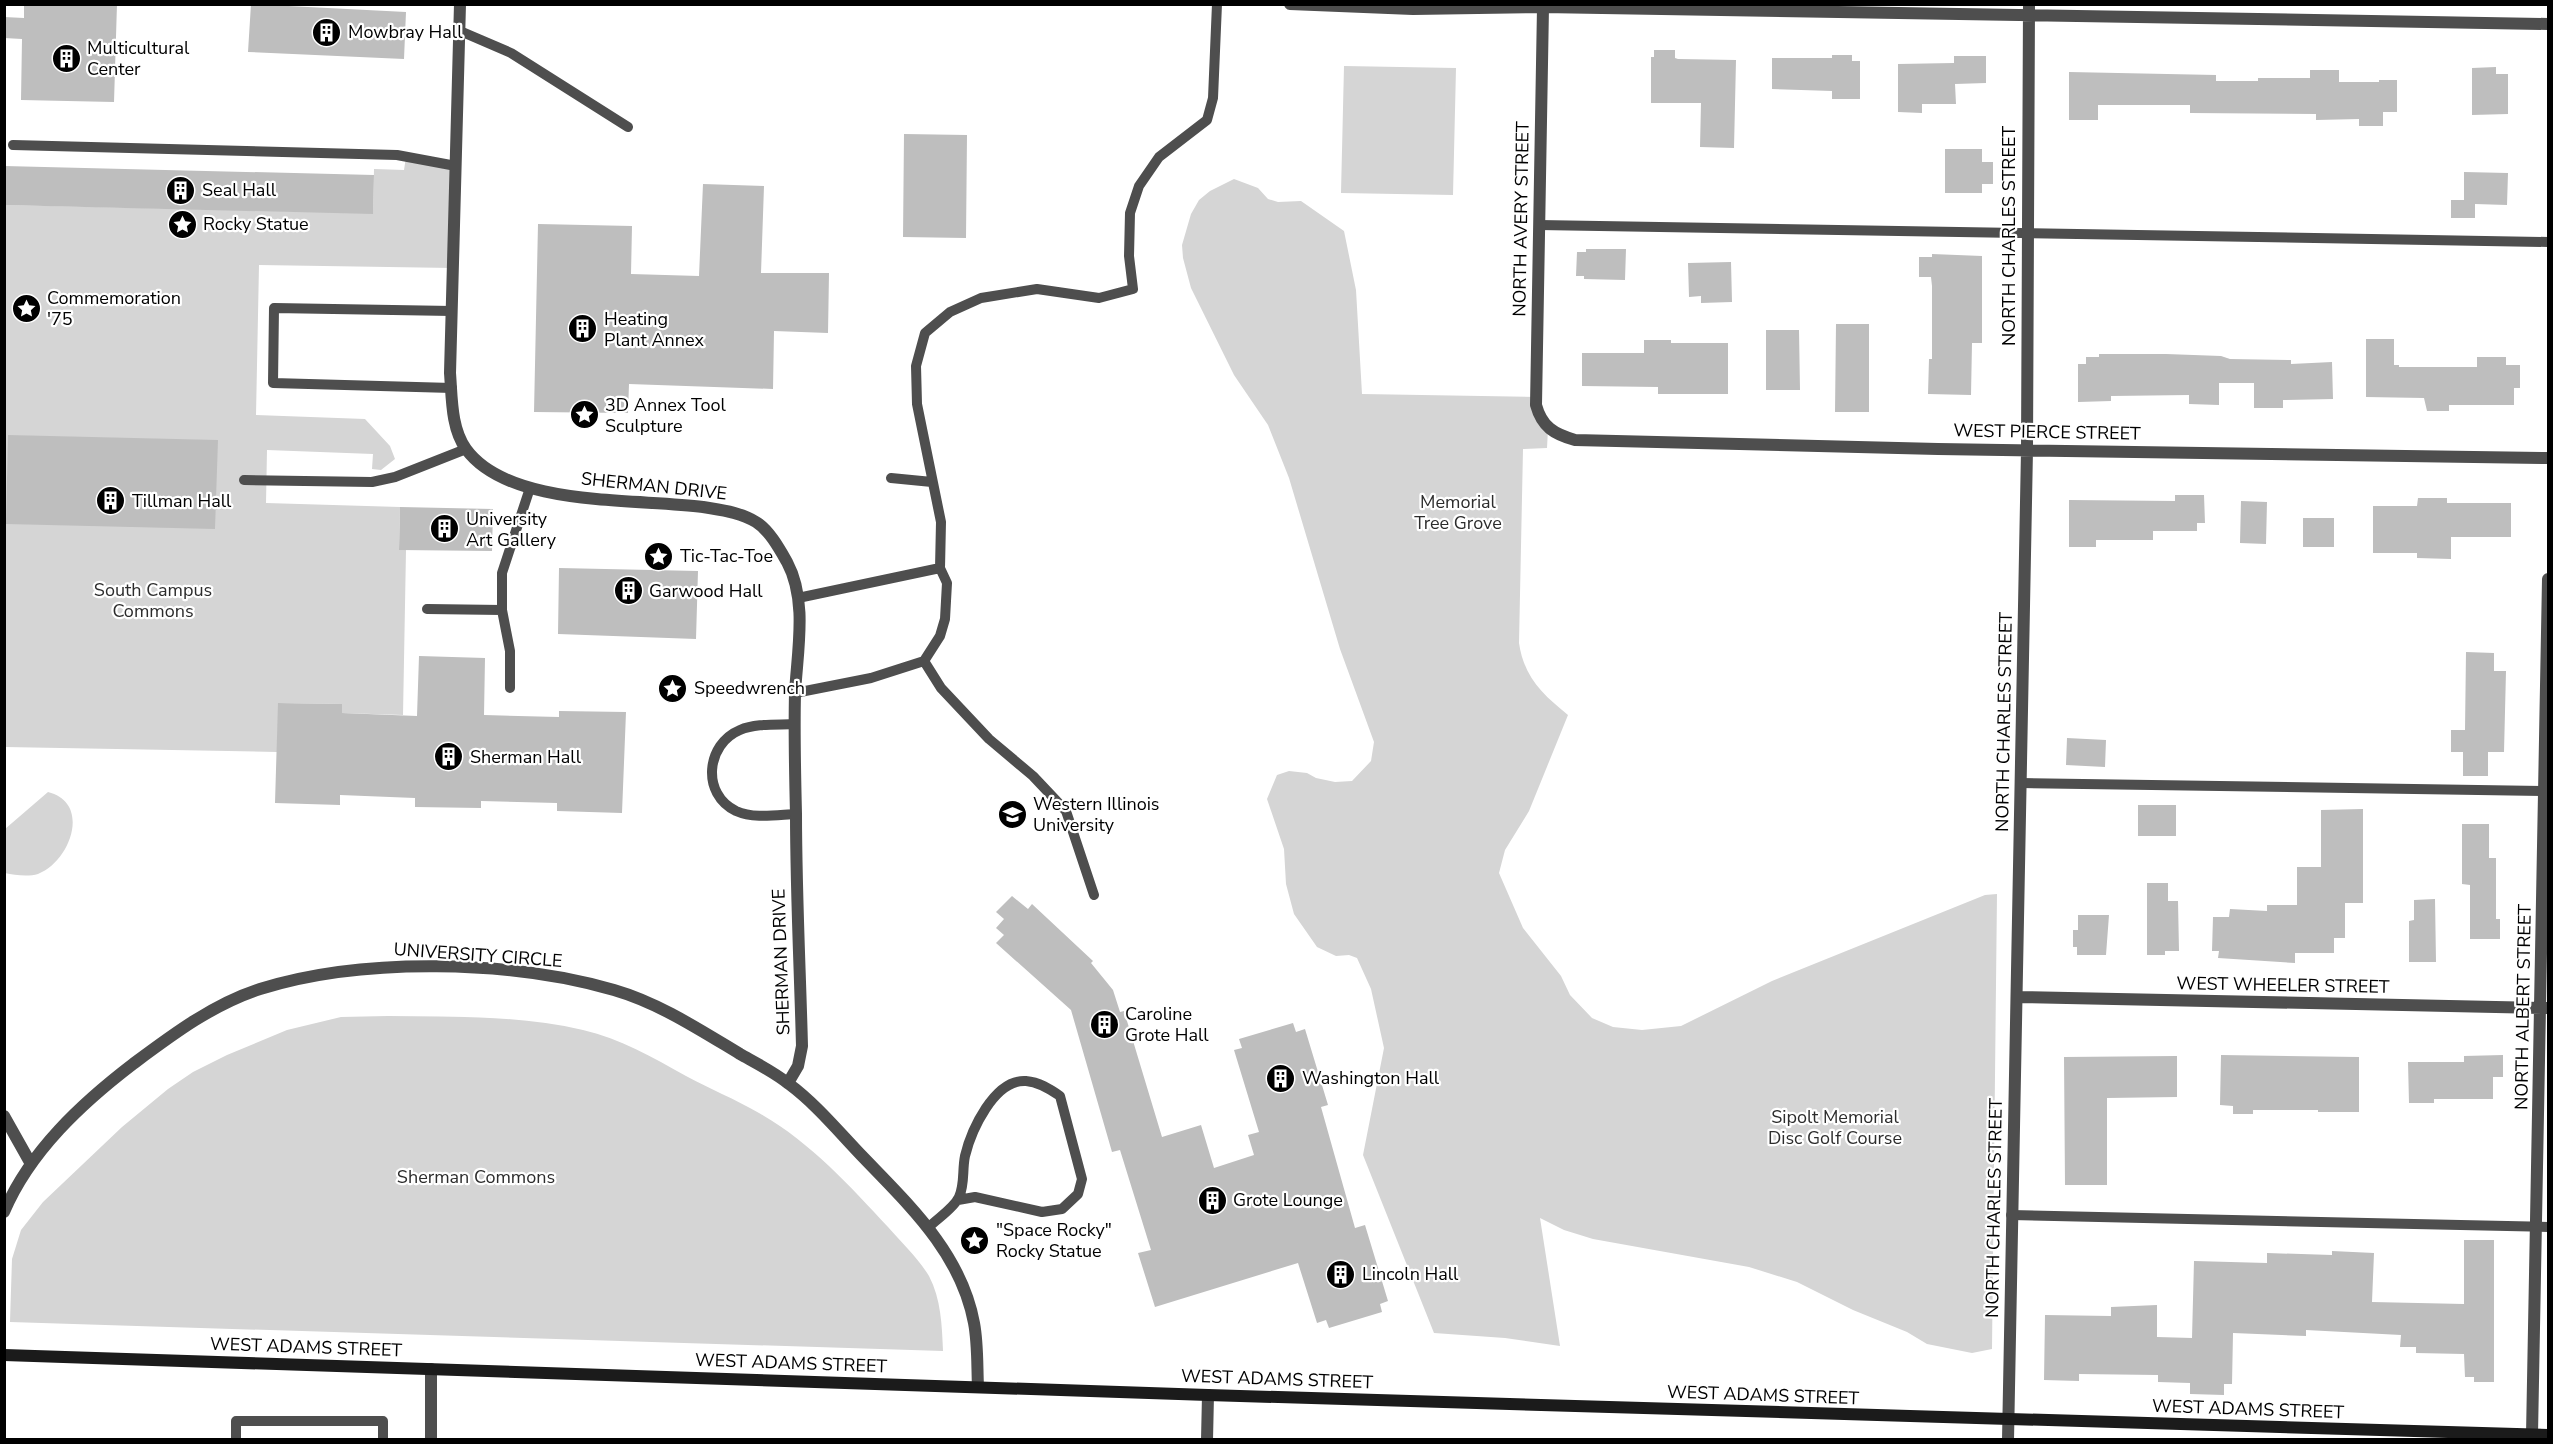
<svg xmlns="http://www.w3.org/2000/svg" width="2553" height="1444" viewBox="0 0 2553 1444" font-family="'Nunito Sans',sans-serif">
	<rect width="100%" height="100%" fill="#fff"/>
	<path fill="#d5d5d5" d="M1344 66 1456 68 1453 195 1341 193Z
		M406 157 456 166 453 268 259 265 256 415 365 419 390 446 395 459 381 470 372 469 373 454 267 450 266 503 400 507 399 549 406 550 403 715 342 713V704L279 703 277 752 5 747V205L373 213 374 169 404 170Z
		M1234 179 1258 188 1268 199 1278 202 1301 201 1344 231 1356 290 1362 394 1536 397 1548 429 1547 448 1523 449 1519 643C1524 677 1542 694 1568 715L1529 811 1505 850 1499 873 1523 928 1561 976 1570 995 1592 1018 1613 1027 1642 1030 1681 1026 1772 981 1985 895 1997 894 1992 1349 1972 1353 1927 1344 1907 1332 1853 1310 1797 1282 1749 1267 1593 1239 1564 1230 1540 1218 1560 1346 1505 1338 1434 1333 1363 1155 1384 1048 1371 989 1357 958 1349 955 1336 956 1317 947 1294 914 1286 884 1284 849 1267 799 1277 775 1289 771 1307 773 1316 778 1335 782 1352 781 1371 761 1374 742 1340 649 1289 478 1268 425 1234 375 1191 288 1183 258 1182 245 1191 214 1199 200 1210 191Z
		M48 792C92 803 70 862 38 874 28 877 14 875 5 873V829Z
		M388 1016C453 1017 519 1015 583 1030 621 1039 652 1057 686 1076 710 1089 735 1099 759 1113 809 1141 850 1186 888 1227 902 1243 918 1258 929 1276 941 1299 942 1325 943 1351L10 1322 12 1259 21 1230 43 1202 122 1127 168 1089 193 1072 227 1055 287 1030 341 1017Z"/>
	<path fill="#bebebe" d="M24 4H117L114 102 21 100 22 39 4 38V17L24 18Z
		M251 4 406 12 404 59 248 52Z
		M1654 50H1675V58L1678 59 1736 60 1734 148 1700 147 1701 103H1651V57H1654Z
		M1832 55H1852V61H1860V99H1832V91L1772 89V58H1832Z
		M1954 56H1986V83L1955 84 1956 104H1922V113L1898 112V64L1954 63Z
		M2496 67V74H2508V114L2472 115V68Z
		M2310 70H2339V82H2379V80H2397V112H2383V126H2359V119L2316 120V114L2190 113V105H2098V120H2069V72L2216 75V81H2258V78H2310Z
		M904 134 967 135 966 238 903 237Z
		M1945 149H1982V162H1993V184H1982V193H1945Z
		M4 166 374 175 373 214 4 205Z
		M2464 172 2508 173 2507 205 2475 204V218H2451V200H2464Z
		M703 184 764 186 761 273H829L828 333 774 331 773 389 629 384 628 413 534 412 538 224 632 226 631 274 699 276Z
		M1586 249H1626L1625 280 1584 279V276H1576L1577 252H1586Z
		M1932 254 1982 256V343H1972L1971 395 1928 394 1929 359H1932V286L1931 277H1919V257H1932Z
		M1731 262 1732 302 1701 303V296L1689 297 1688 263Z
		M1836 324H1869V412H1835Z
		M1766 330H1799L1800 390H1766Z
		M2366 339H2394V365H2399V367H2477V357H2506V365H2520V388H2514V405H2449V411H2427L2424 398 2366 397Z
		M1644 340H1671V343H1728V394H1658V387L1582 386V353H1644Z
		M2099 354H2166L2221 356 2230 359 2291 360V364L2332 362 2333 399 2283 400V408H2254V383H2219V405L2189 404V395L2111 396V401L2078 402V364H2086V357H2099Z
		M8 435 218 440 215 529 6 524Z
		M2175 495H2204L2205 523H2197V531H2153V540H2096V547H2069V500L2175 501Z
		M2418 498H2447V503H2511V537H2451V559L2417 558V553H2373V506H2417Z
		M2241 501 2267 502 2266 544 2240 543Z
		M400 507 493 509 492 551 399 550Z
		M2303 518H2334V547H2303Z
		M559 568 698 571 696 639 558 634Z
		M2466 652 2494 653V671H2506L2504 752H2488V776H2463V752H2451V730H2465Z
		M419 656 485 658 484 715 559 717V711L626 712 622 813 557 811V803L481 801V808L415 807V798L340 795V805L275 803 278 703 342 704V713L417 716Z
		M2067 738 2106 740 2105 767 2066 765Z
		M2138 805H2176V836H2138Z
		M2363 809V903H2345V938H2334V953H2295V963L2218 958 2219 951H2212L2213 917H2229L2230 909 2267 911V905H2297V867H2321V810Z
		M2462 824H2489V858H2496V919H2500V939H2470V885L2462 884Z
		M2147 883H2168V901H2178L2179 951H2165V955H2147Z
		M1012 896 1028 909 1032 904 1093 961 1091 963 1113 990 1120 1012 1124 1011 1162 1137 1201 1125 1214 1168 1254 1155 1248 1135 1259 1132 1234 1050 1242 1048 1239 1039 1293 1023 1296 1032 1305 1029 1328 1105 1321 1107 1355 1228 1365 1225 1388 1301 1380 1304 1382 1312 1329 1328 1326 1320 1317 1323 1298 1263 1155 1307 1138 1253 1151 1250 1120 1150 1112 1152 1071 1010 996 943 1004 935 996 928 1004 919 996 912Z
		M2435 899 2436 962H2409V921L2414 920V900Z
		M2078 915H2109L2106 955H2077V947H2073V930H2078Z
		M2221 1055 2359 1057V1112H2318V1110H2253V1114H2233V1106L2220 1105Z
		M2503 1055V1077H2493V1099H2434V1103H2409L2408 1062H2464V1056Z
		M2177 1056V1097L2107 1098V1185H2065L2064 1057Z
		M2464 1240H2494V1382H2474V1377H2465L2464 1354 2416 1353V1347H2400L2401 1335 2306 1330V1336L2233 1333 2232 1384H2224V1395L2190 1394V1383L2158 1382V1375L2079 1374V1381L2044 1380 2045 1315 2111 1316V1307L2157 1305V1337L2192 1338 2194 1261 2267 1263V1253L2332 1255V1251L2374 1253 2372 1302 2464 1304Z"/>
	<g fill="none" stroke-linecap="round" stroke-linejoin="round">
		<path stroke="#4e4e4e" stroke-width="10" d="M460 31 511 53 628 127
			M13 145 397 155 456 166
			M1539 225 2548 242
			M452 388 273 383 274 308 452 311
			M891 478 932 482
			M244 480 372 482 395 477 466 449
			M798 598 940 568
			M427 609 502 610V573L530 488
			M502 610 510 651V688
			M924 661 941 688 989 739 1033 776 1066 811 1094 895
			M795 693 871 678 924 661 940 636 945 619 947 583 940 568 941 522 917 404 916 366 925 333 950 312 981 298 1037 289 1099 298 1133 289 1129 256 1130 213 1139 186 1159 157 1207 120 1213 98 1217 4
			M795 724C778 725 756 723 740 730 706 744 701 794 736 811 754 819 776 815 796 814
			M2022 783 2545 791
			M2011 1215 2548 1227
			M929 1227C938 1218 954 1208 959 1197 965 1184 962 1170 965 1156 971 1131 994 1079 1026 1081 1039 1082 1050 1089 1060 1096L1082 1179 1078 1194 1062 1209 1042 1212 975 1197 958 1200
			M236 1440V1421H383V1440"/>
		<path stroke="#4e4e4e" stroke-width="12" d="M460 4 450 373C452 398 451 428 466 449 509 508 636 498 703 507 720 510 740 512 756 522 769 530 779 548 787 562 808 601 797 652 795 694 794 734 795 774 796 814 796 892 800 969 802 1046L798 1066 788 1083
			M1290 4 1413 9 1543 7 2548 24
			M1543 7 1536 405C1542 427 1554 434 1575 440L1938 449 2548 458
			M2017 997 2547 1008
			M4 1116 31 1164
			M4 1212C30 1151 82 1103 133 1064 172 1035 213 1004 260 989 362 957 511 960 614 990 659 1003 700 1030 740 1054 756 1063 774 1072 789 1084 816 1104 839 1132 862 1156 909 1205 961 1253 974 1323 978 1344 977 1366 978 1387
			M2532 1435 2548 579
			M431 1440V1369
			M1207 1440 1208 1395
			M2008 1440 2027 450 2029 4"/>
		<path stroke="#1b1b1b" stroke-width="12" d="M4 1355 1208 1395 2548 1435"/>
	</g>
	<defs>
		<symbol id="building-disc" viewBox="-11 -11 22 22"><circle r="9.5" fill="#000" stroke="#fff"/><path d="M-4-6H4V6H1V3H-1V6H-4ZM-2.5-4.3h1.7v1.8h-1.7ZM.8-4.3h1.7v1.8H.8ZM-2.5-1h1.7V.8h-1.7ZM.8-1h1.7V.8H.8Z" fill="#fff"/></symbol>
		<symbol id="sight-disc" viewBox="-11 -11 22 22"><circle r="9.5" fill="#000" stroke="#fff"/><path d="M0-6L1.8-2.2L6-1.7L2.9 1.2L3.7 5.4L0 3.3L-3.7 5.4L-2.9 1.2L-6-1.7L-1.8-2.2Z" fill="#fff"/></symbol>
		<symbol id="university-disc" viewBox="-11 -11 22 22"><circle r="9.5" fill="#000" stroke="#fff"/><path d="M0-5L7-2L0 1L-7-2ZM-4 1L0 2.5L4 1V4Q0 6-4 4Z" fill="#fff"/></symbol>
	</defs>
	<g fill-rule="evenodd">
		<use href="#building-disc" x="310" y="16" width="33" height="33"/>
		<use href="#building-disc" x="50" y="42" width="33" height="33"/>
		<use href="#building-disc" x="164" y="174" width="33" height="33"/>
		<use href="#sight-disc" x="166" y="208" width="33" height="33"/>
		<use href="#sight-disc" x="10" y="292" width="33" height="33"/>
		<use href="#building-disc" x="566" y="312" width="33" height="33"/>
		<use href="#sight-disc" x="568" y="398" width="33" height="33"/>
		<use href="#building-disc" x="94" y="484" width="33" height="33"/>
		<use href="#building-disc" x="428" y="512" width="33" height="33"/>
		<use href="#sight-disc" x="642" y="540" width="33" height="33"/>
		<use href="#building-disc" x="612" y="574" width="33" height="33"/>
		<use href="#sight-disc" x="656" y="672" width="33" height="33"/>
		<use href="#building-disc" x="432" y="740" width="33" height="33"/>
		<use href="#university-disc" x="996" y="798" width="33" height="33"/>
		<use href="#building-disc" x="1088" y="1008" width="33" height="33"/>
		<use href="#building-disc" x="1264" y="1062" width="33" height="33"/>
		<use href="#building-disc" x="1196" y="1184" width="33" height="33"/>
		<use href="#sight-disc" x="958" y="1224" width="33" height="33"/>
		<use href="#building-disc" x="1324" y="1258" width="33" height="33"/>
	</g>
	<g text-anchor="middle" stroke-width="4.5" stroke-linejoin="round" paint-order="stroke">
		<g font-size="18" fill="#000" stroke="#fff" text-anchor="start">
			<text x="348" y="38">Mowbray Hall</text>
			<text x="87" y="54">Multicultural<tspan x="87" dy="21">Center</tspan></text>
			<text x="202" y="196">Seal Hall</text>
			<text x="203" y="230">Rocky Statue</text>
			<text x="47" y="304">Commemoration<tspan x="47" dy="21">'75</tspan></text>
			<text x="604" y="325">Heating<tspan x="604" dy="21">Plant Annex</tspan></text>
			<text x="605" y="411">3D Annex Tool<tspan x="605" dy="21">Sculpture</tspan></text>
			<text x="132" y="507">Tillman Hall</text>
			<text x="466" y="525">University<tspan x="466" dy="21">Art Gallery</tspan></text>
			<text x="680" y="562">Tic-Tac-Toe</text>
			<text x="649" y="597">Garwood Hall</text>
			<text x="694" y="694">Speedwrench</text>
			<text x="470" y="763">Sherman Hall</text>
			<text x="1033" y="810">Western Illinois<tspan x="1033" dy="21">University</tspan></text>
			<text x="1125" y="1020">Caroline<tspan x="1125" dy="21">Grote Hall</tspan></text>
			<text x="1302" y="1084">Washington Hall</text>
			<text x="1233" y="1206">Grote Lounge</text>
			<text x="996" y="1236">"Space Rocky"<tspan x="996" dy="21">Rocky Statue</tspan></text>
			<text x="1362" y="1280">Lincoln Hall</text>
		</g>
		<g font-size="18" fill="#000" stroke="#fff">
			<text transform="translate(1521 219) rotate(-89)" y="6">NORTH AVERY STREET</text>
			<text transform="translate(2009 236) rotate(-90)" y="6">NORTH CHARLES STREET</text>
			<text transform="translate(2047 432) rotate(1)" y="6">WEST PIERCE STREET</text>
			<text transform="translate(654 486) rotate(6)" y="6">SHERMAN DRIVE</text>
			<text transform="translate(2004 722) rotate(-89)" y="6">NORTH CHARLES STREET</text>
			<text transform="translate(478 955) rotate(4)" y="6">UNIVERSITY CIRCLE</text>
			<text transform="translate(781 962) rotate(-92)" y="6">SHERMAN DRIVE</text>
			<text transform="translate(2283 985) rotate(1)" y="6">WEST WHEELER STREET</text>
			<text transform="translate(2523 1007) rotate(-89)" y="6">NORTH ALBERT STREET</text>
			<text transform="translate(1994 1208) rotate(-89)" y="6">NORTH CHARLES STREET</text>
			<text transform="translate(306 1347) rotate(2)" y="6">WEST ADAMS STREET</text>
			<text transform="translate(791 1363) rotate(2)" y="6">WEST ADAMS STREET</text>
			<text transform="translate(1277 1379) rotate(2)" y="6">WEST ADAMS STREET</text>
			<text transform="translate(1763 1395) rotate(2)" y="6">WEST ADAMS STREET</text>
			<text transform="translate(2248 1409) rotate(2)" y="6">WEST ADAMS STREET</text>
		</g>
		<g font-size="18" fill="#2c2c2c" stroke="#fff">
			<text x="1458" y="508">Memorial<tspan x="1458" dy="21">Tree Grove</tspan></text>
			<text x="153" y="596">South Campus<tspan x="153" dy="21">Commons</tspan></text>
			<text x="1835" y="1123">Sipolt Memorial<tspan x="1835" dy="21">Disc Golf Course</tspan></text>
			<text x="476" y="1183">Sherman Commons</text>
		</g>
	</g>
	<rect width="2553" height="1444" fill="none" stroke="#000000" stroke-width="12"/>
</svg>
